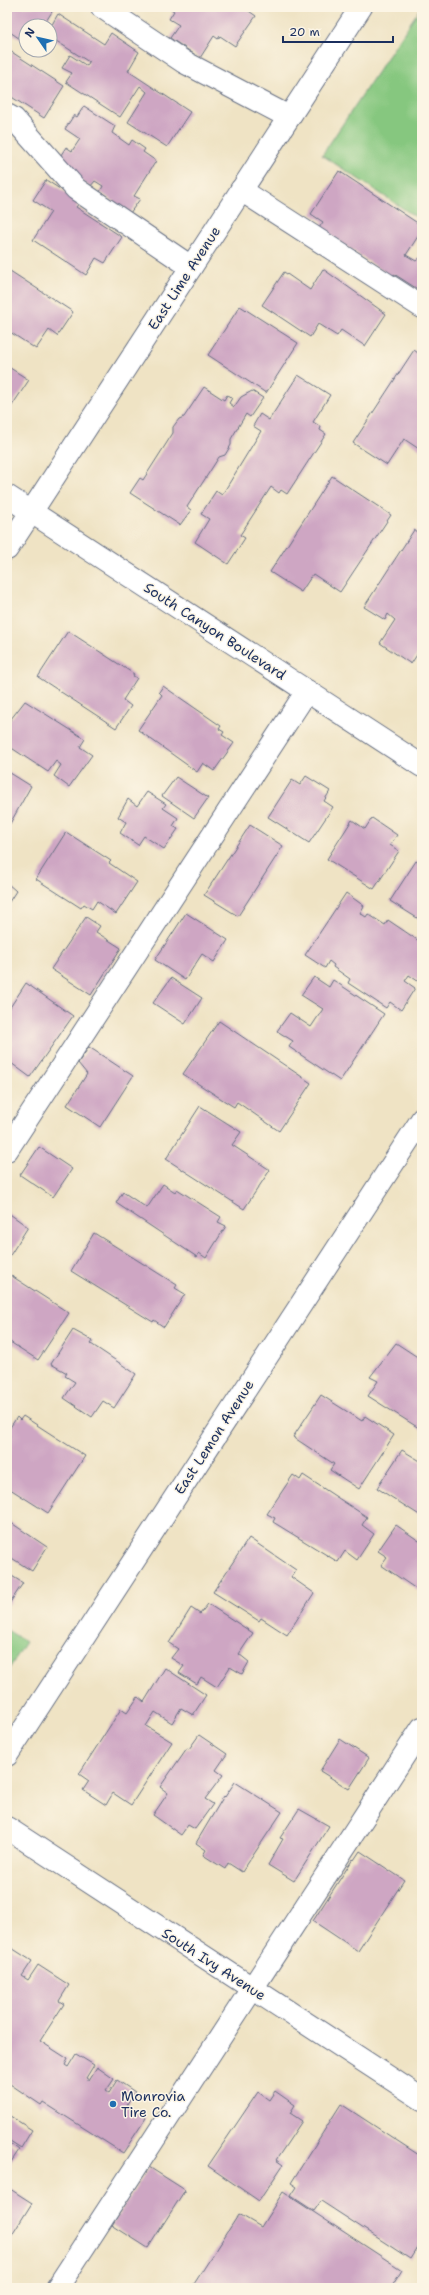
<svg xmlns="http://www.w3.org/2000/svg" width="429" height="2295" viewBox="0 0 429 2295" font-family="'Shantell Sans',sans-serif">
	<rect width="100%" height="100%" fill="#fcf5e5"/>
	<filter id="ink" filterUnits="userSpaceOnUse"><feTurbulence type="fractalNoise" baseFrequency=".025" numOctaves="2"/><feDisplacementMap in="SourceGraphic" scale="8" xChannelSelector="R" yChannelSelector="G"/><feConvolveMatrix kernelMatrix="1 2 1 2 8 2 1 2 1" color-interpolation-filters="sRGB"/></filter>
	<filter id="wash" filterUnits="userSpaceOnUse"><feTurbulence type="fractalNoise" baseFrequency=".012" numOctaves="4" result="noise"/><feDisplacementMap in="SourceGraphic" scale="16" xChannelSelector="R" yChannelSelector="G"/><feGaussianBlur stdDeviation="0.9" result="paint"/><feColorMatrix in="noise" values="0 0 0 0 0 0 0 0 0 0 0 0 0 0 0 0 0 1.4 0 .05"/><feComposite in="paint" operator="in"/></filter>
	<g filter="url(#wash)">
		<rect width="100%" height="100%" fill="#efe3c4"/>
		<path fill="#86c77f" stroke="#507b6e" d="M421 7H422V221L322 155Z
			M7 1630 26 1642 7 1672Z"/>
		<g id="blocks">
			<path fill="#cea6c3" d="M7 7H55L43 26H26V43L7 30Z
				M168 7H243L256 16 235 46 220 36 218 39 214 36 200 58 170 38 179 25 169 19 174 11Z
				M58 14 104 44 111 33 139 52 128 71 190 112 167 147 128 122 147 92 140 86 120 117 66 82 72 73 62 68 70 55 87 66 89 62 50 37V28Z
				M7 49 64 86 44 118 7 94Z
				M84 106 115 126 112 133 129 145 132 140 145 149 143 152 156 161 134 196 140 199 130 213 100 192 103 186 95 181 90 187 56 163 66 147 72 151 80 139 65 129 74 115 77 117Z
				M339 171 422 226V230L406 255 416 261 422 256V286L419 290 394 274 392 277 319 228 323 222 311 214Z
				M46 180 80 202 76 207 122 237 105 263 96 258 86 275 33 240 51 212 33 200Z
				M7 269 73 312 57 336 49 330 36 349 7 330Z
				M323 269 386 314 365 346 341 330 337 336 318 324 310 337 262 305 284 272 310 290Z
				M240 306 298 343 266 393 208 355Z
				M414 350 422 356V451L404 439 387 465 353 443Z
				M7 366 29 380 11 407 7 404Z
				M298 375 330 395 313 422 321 427 320 430 326 434 287 494 281 490 279 493 271 487 240 535 245 538 228 564 195 542 209 519 201 514 216 491 222 495 261 431 253 426 260 414 269 420Z
				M204 387 224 400 227 395 232 398 229 403 234 407 241 397 252 391 263 398 250 417 246 414 231 439V445L225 455 219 457 187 507 191 510 180 525 130 493 140 478 143 480 173 433V427L179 419 184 417Z
				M332 476 391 515 340 592 313 574 301 592 270 572Z
				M414 530 422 535V647L411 664 380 643 395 620 388 614 385 620 364 607Z
				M68 631 134 674 133 676 137 678 123 700 131 706 116 728 38 677Z
				M163 686 221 726 219 729 224 732 222 735 234 743 214 771 203 763 197 772 138 730 162 695 159 692Z
				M25 701 85 739 80 747 92 755 69 787 54 776 61 765 56 761 48 772 7 745V724Z
				M7 771 31 786 7 829Z
				M306 776 330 791 324 801 333 807 309 843 268 817 292 780 300 785Z
				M176 777 208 798 194 818 162 796Z
				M147 792 166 804 163 808 178 818 173 826 178 829 164 849 144 836 138 845 120 833 126 822 118 817 128 799 137 806Z
				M372 818 397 835 390 845 399 851 374 889 327 859 352 820 365 829Z
				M250 825 283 846 238 916 204 895Z
				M66 832 111 861 109 863 137 882 116 914 97 901 92 909 84 904 81 908 36 879Z
				M416 861 422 865V921L390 901Z
				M7 883 16 891 7 905Z
				M346 893 364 906 360 913 366 917 368 914 385 925 388 920 422 943V977L419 982 409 975 405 981 415 988 401 1010 390 1002 386 1008 348 983 350 979 333 967 334 965 329 961 325 968 305 955Z
				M186 913 228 940 214 962 202 954 185 980 155 960Z
				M86 917 100 926 96 932 121 948 91 995 51 969Z
				M314 977 329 987 333 980 384 1014 340 1081 289 1047 293 1041 277 1031 290 1013 311 1027 323 1009 301 995Z
				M171 978 202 998 185 1024 153 1003Z
				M26 983 73 1016 30 1077 7 1060V1012Z
				M219 1021 311 1083 279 1131 237 1102 234 1107 183 1074Z
				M89 1047 133 1076 100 1127 67 1105 87 1074 78 1063Z
				M200 1106 241 1132 232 1145 270 1170 244 1209 166 1159Z
				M39 1147 72 1169 53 1197 20 1175Z
				M163 1184 175 1192 177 1189 221 1217 218 1222 226 1226 206 1258 199 1253 197 1257 116 1203 123 1192 147 1208Z
				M7 1212 28 1227 9 1257 7 1256Z
				M94 1233 177 1285 175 1288 185 1294 164 1327 154 1320 153 1322 71 1271Z
				M7 1273 69 1313 38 1360 7 1340Z
				M73 1330 93 1341 91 1344 136 1374 114 1408 103 1401 92 1417 64 1398 75 1382 65 1376 67 1373 51 1364Z
				M396 1343 422 1360V1430L368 1396 378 1381 370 1377Z
				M321 1395 362 1421 365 1416 394 1435 359 1489 330 1470 334 1464 293 1437Z
				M23 1416 85 1456 48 1513 7 1487V1440L10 1436 7 1432 17 1417 20 1420Z
				M402 1450 422 1462 421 1516 377 1488Z
				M293 1475 300 1480 303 1475 367 1517 362 1525 374 1534 357 1560 345 1551 338 1562 273 1522 275 1518 267 1514Z
				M7 1520 47 1547 32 1571 7 1555Z
				M396 1525 422 1543V1593L381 1565 387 1557 378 1551Z
				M249 1538 296 1570 291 1577 314 1593 287 1635 261 1618 259 1621 213 1592Z
				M7 1573 23 1583 7 1607Z
				M208 1604 253 1633 239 1654 249 1662 242 1674 230 1667 217 1687 201 1677 197 1684 179 1673 184 1666 171 1658 178 1649 169 1643 191 1608 200 1614Z
				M165 1668 206 1695 193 1715 181 1708 172 1723 155 1712 146 1726 172 1742 131 1805 113 1793 106 1805 83 1790 89 1781 79 1774 121 1709 127 1713 138 1697 144 1702Z
				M199 1735 227 1754 216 1770 223 1775 205 1799 213 1804 195 1829 188 1825 181 1835 153 1815 168 1793 160 1787 187 1748 189 1749Z
				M340 1739 369 1758 349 1789 320 1771Z
				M235 1782 282 1812 242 1872 228 1863 225 1869 203 1855 206 1850 196 1843 224 1796 225 1797Z
				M299 1809 329 1826 294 1881 268 1865 283 1839 280 1838Z
				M360 1851 404 1880 358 1951 313 1921 353 1859 354 1860Z
				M7 1945 32 1961 22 1976 28 1980 38 1965 69 1985 59 2001 64 2004 40 2041 68 2059 65 2065 68 2067 76 2054 94 2065 86 2078 89 2080 97 2067 114 2079 106 2091 109 2093 117 2080 135 2092 127 2105 146 2118 123 2153 43 2102 41 2105 7 2082Z
				M275 2091 295 2105 290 2113 302 2121 276 2160 283 2165 259 2201 208 2166 258 2092 269 2100Z
				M341 2104 422 2157V2240L410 2259 321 2201 314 2211 291 2196 297 2187 291 2183Z
				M7 2114 32 2130 21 2148 7 2139Z
				M7 2141 19 2150 7 2168Z
				M149 2167 185 2190 148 2248 112 2225Z
				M7 2187 32 2203 7 2243Z
				M283 2192 402 2270 391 2288H199L194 2284 239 2214 261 2227Z"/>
		</g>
	</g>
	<g filter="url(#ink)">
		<use href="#blocks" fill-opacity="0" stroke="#656e82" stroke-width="1"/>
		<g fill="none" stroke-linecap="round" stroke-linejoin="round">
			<defs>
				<path id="lane" d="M102 7 184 62 289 117
					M7 115 14 119 76 189 191 267
					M241 190 422 307
					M7 1150 307 691
					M57 2288 422 1728"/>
				<path id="street" d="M7 496 422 766
					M7 549 361 7
					M7 1755 422 1119
					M7 1828 422 2099"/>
			</defs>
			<use href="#lane" stroke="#656e82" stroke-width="24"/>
			<use href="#street" stroke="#656e82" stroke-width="24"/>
			<use href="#lane" stroke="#fff" stroke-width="22"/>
			<use href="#street" stroke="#fff" stroke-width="22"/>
		</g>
	</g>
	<circle fill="#1f6fb2" stroke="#fcf5e5" stroke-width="1.5" cx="113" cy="2104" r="4"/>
	<g text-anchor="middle" stroke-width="3" stroke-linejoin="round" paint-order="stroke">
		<g font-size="14" fill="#1b2f5e" stroke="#fcf5e5">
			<text transform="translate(184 278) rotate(-57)" y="5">East Lime Avenue</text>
			<text transform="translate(215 631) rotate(33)" y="5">South Canyon Boulevard</text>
			<text transform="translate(214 1437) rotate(-57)" y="5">East Lemon Avenue</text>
			<text transform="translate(214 1964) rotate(33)" y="5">South Ivy Avenue</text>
		</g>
		<g font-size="14" fill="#1b2f5e" stroke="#fcf5e5" text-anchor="start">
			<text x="121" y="2101">Monrovia<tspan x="121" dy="16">Tire Co.</tspan></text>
		</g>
	</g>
	<rect width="429" height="2295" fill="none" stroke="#fcf5e5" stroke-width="24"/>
	<g transform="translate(38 38) rotate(304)"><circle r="19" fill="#fcf5e5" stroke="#a2a6af"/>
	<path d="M0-3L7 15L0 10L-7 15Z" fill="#1f6fb2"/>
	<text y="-6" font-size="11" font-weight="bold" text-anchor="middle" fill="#1b2f5e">N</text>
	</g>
	<path d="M283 36v6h110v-6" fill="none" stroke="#1b2f5e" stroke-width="2"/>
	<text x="289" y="36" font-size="12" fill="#1b2f5e" stroke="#fcf5e5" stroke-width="3" paint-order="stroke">20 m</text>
</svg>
